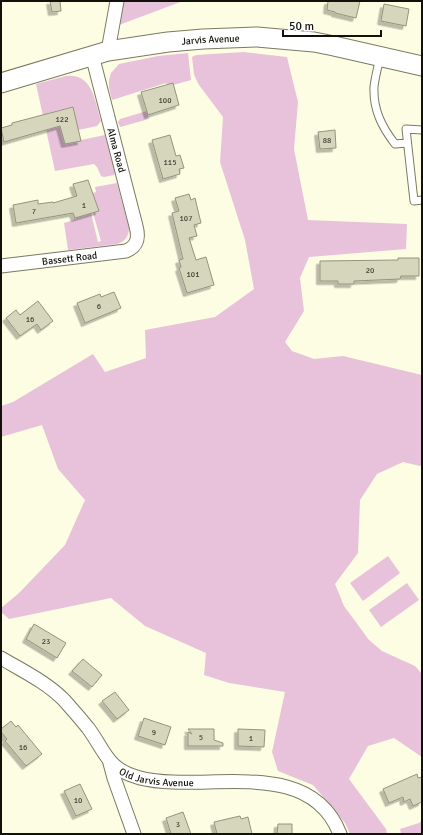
<svg xmlns="http://www.w3.org/2000/svg" width="423" height="835" viewBox="0 0 423 835" font-family="Signika,sans-serif">
	<defs>
		<filter id="shadow"><feDropShadow dx="-3.5" dy="3.5" stdDeviation="0" flood-color="#0004"/></filter>
	</defs>
	<rect width="100%" height="100%" fill="#fdfde3"/>
	<path fill="#e8c2da" d="M115 1H183L119 25Z
		M244 52 287 57 298 102 294 149 308 220 407 224 406 249 309 257 300 278 304 311 285 342 292 351 314 359 343 356 422 375V465L420 466 403 462 377 474 360 500 358 553 335 584 344 606 369 640 382 651 415 666 422 674V757L394 738 368 746 349 779 386 829 387 834H350L345 823 313 785 278 771 272 752 285 692 229 683 204 675 206 653 145 626 111 598 9 619 1 612V608L19 593 65 545 85 500 58 469 42 425 1 437V406L13 402 93 354 105 372 146 358 145 330 215 317 254 289 245 240 220 162 223 117 199 85 194 75 192 57 196 55Z
		M188 53 191 80 173 85H167L166 83 112 100 109 88V80L111 73 119 64 158 56Z
		M66 76C93 73 95 102 101 121L97 126 78 130 72 107 48 113 51 128 60 126 65 144 81 140 105 135 115 172 114 175 104 177 101 176 97 167 94 164 55 171 36 84Z
		M147 111 149 119 120 127 118 122 120 119Z
		M117 183 129 228C129 237 124 242 117 244L68 250 64 223 74 220 75 218 91 213 98 242 101 241 93 213 99 211 93 193 96 192 95 187Z
		M388 556 400 573 363 601 350 583Z
		M407 583 419 600 381 627 369 610Z
		M422 820V834H401L400 829 419 823Z"/>
	<path fill="#d6d6bc" stroke="#94947c" filter="url(#shadow)" d="M50 1H60L61 11 52 12Z
		M328 1H360L356 18 335 13V12L327 10Z
		M384 4 409 9 406 26 381 21Z
		M173 83 179 105 148 115 141 92Z
		M73 107 81 141 65 144 60 126 4 142 1 128 12 125V123Z
		M335 130 336 148 320 149 318 132Z
		M170 135 176 156 180 155 184 168 179 169 180 174 163 179 152 140Z
		M88 180 99 211 75 218 73 213 16 223 13 205 38 200V204L53 202V203L77 196 73 184Z
		M189 194 191 200 195 198 201 223 194 225 197 236 189 238 196 260 206 257 214 285 187 293 179 268 181 267 179 260 183 259 172 213 179 211 175 198Z
		M398 258H419V276H401L400 279 354 281V284H338V281H320V261L398 260Z
		M114 292 121 308 85 323 77 303 100 294 101 297Z
		M38 301 53 321 41 330 37 324 20 336 6 318 16 310 20 315Z
		M34 624 66 643 57 658 26 639Z
		M83 659 102 675 92 687 72 671Z
		M115 692 129 710 117 719 102 701Z
		M144 718 171 727 165 745 138 736Z
		M11 721 16 727 18 725 42 754 26 766 5 741 7 739 1 732V729Z
		M188 729H214V740L223 743V746H188V732L192 734Z
		M238 729 265 730 264 747 238 746Z
		M417 774 418 778 422 777V802L413 806 410 799 404 802 403 797 389 803 383 789Z
		M80 784 92 809 76 816 64 791Z
		M183 812 191 834H171L166 818Z
		M240 816 241 819 248 817 252 834H217L214 822Z
		M278 824H292V834H277Z"/>
	<g fill="none" stroke-linecap="round" stroke-linejoin="round">
		<defs>
			<path id="lane" d="M380 57C378 67 375 77 374 87 373 110 382 127 395 144L407 143
				M422 130 406 129 414 201 422 200"/>
			<g id="street">
				<path d="M108 51 117 1"/>
				<path id="s1" d="M1 266 126 251C138 246 139 237 136 226L92 55"/>
				<path id="s2" d="M1 658C23 671 46 682 64 700 72 709 80 718 88 728 106 752 106 769 140 778 203 794 309 754 340 834"/>
				<path d="M110 763 114 778 134 834"/>
			</g>
			<g id="secondary">
				<path id="s3" d="M1 83 108 51 168 42 203 39 257 37 314 42 334 46 422 66"/>
			</g>
		</defs>
		<use href="#lane" stroke="#7a7a63" stroke-width="9"/>
		<use href="#street" stroke="#7a7a63" stroke-width="15"/>
		<use href="#secondary" stroke="#7a7a63" stroke-width="21"/>
		<use href="#lane" stroke="#fff" stroke-width="7"/>
		<use href="#street" stroke="#fff" stroke-width="13"/>
		<use href="#secondary" stroke="#fff" stroke-width="19"/>
	</g>
	<g text-anchor="middle" stroke-width="3" stroke-linejoin="round" paint-order="stroke">
		<g font-size="8" fill="#434236">
			<text x="165" y="103">100</text>
			<text x="62" y="122">122</text>
			<text x="327" y="143">88</text>
			<text x="170" y="165">115</text>
			<text x="84" y="208">1</text>
			<text x="34" y="214">7</text>
			<text x="186" y="221">107</text>
			<text x="370" y="273">20</text>
			<text x="193" y="277">101</text>
			<text x="99" y="309">6</text>
			<text x="30" y="322">16</text>
			<text x="46" y="644">23</text>
			<text x="154" y="735">9</text>
			<text x="201" y="740">5</text>
			<text x="251" y="741">1</text>
			<text x="23" y="750">16</text>
			<text x="78" y="803">10</text>
			<text x="178" y="827">3</text>
		</g>
		<g font-size="10" fill="#121109" stroke="#fff">
			<text dy="4" stroke="none"><textPath href="#s3" startOffset="215">Jarvis Avenue</textPath></text>
			<text transform="translate(117 150) rotate(75)" y="4">Alma Road</text>
			<text dy="4" stroke="none"><textPath href="#s1" startOffset="69">Bassett Road</textPath></text>
			<text dy="4" stroke="none"><textPath href="#s2" startOffset="204">Old Jarvis Avenue</textPath></text>
		</g>
	</g>
	<rect width="423" height="835" fill="none" stroke="#121109" stroke-width="4"/>
	<path d="M283 30v6h98v-6" fill="none" stroke="#121109" stroke-width="2"/>
	<text x="289" y="30" font-size="12" fill="#121109" stroke="#ffffff" stroke-width="3" paint-order="stroke">50 m</text>
</svg>
